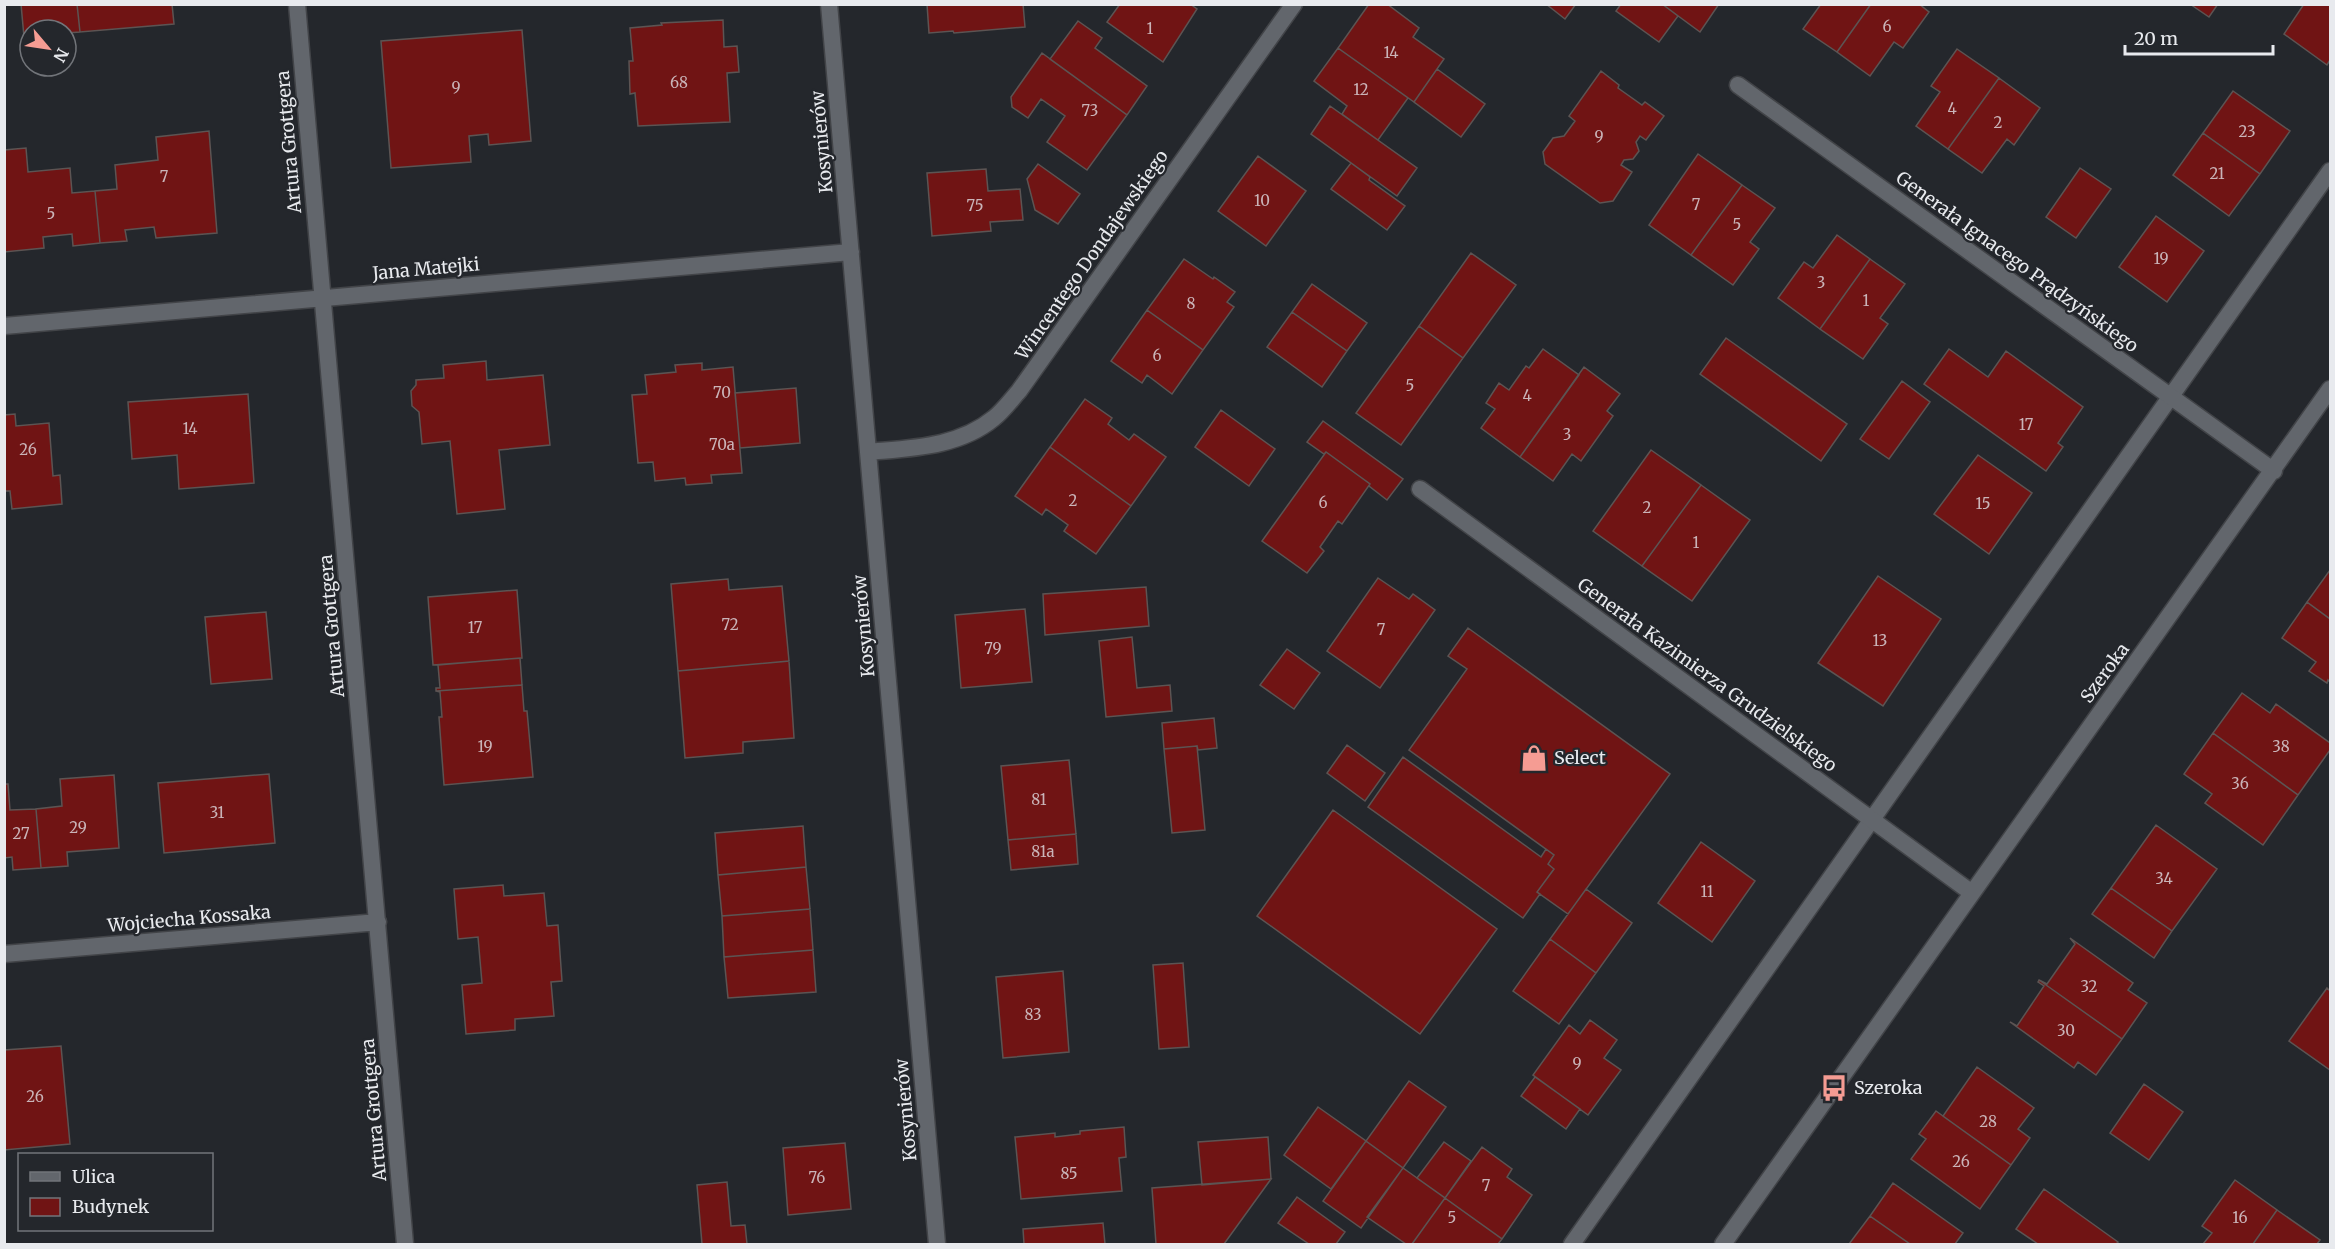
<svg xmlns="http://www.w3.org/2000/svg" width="2335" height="1249" viewBox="0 0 2335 1249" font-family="Merriweather,serif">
	<rect width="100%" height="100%" fill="#24272c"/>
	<path fill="#701414" stroke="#5c5453" stroke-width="1.5" d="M21 4H77L80 32 66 33V30H30V36L24 37Z
		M77 4H172L174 24 80 32Z
		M927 4H1023L1025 27 954 33 953 31 929 33Z
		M1120 4H1190L1197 9 1163 62 1107 22Z
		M1369 4H1387L1419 28 1413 37 1444 59 1414 102 1338 48Z
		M1546 4H1576L1565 19Z
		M1621 4H1662L1678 16 1659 42 1616 11Z
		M1662 4H1719L1700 32Z
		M1821 4H1871L1837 52 1803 29Z
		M1871 4H1919L1929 12 1903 48 1894 42 1870 76 1837 52Z
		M2190 4H2218L2209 17Z
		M2304 4H2330V60L2327 65 2284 34Z
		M723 20 724 47 737 46 739 72 727 73 730 122 638 126 635 93 630 94 629 61H633L630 28 662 25 661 23Z
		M1078 21 1102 38 1095 48 1147 86 1127 115 1050 59Z
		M522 30 531 141 489 145 488 134 469 136 471 162 391 168 381 41Z
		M1338 48 1408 98 1378 140 1342 114 1347 106 1314 81Z
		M1957 49 1999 78 1948 149 1916 126 1940 92 1931 86Z
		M1042 53 1127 115 1087 170 1047 142 1065 116 1041 99 1028 118 1012 107 1011 97Z
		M1437 69 1485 104 1461 137 1414 102Z
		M1601 71 1619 85 1618 88 1642 105 1645 102 1664 116 1646 140 1640 136 1636 142 1639 151 1633 159 1624 160 1621 165 1632 172 1613 201 1600 203 1545 164 1543 152 1553 138 1564 136 1575 121 1569 116Z
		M1999 78 2040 108 2014 145 2007 139 1982 173 1948 149Z
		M2233 91 2290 131 2260 174 2203 133Z
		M1330 106 1417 168 1397 196 1311 134Z
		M209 131 217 233 156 238 154 227 125 230 127 241 100 243 95 191 117 189 115 165 158 160 156 137Z
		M2203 133 2260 174 2229 216 2173 175Z
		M26 148 28 172 70 168 72 193 95 191 100 243 73 246 72 234 43 237 44 248 4 252V150Z
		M1698 154 1742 185 1691 255 1649 225Z
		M1258 156 1306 191 1266 246 1218 211Z
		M1351 163 1370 177 1369 180 1405 206 1387 230 1331 189Z
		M1038 164 1080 194 1058 224 1035 210 1027 179Z
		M2080 168 2111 189 2076 238 2046 217Z
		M986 169 988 191 1020 189 1023 220 990 222 991 231 932 236 927 173Z
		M1742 185 1775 208 1750 242 1759 249 1733 285 1691 255Z
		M2156 216 2204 251 2167 302 2119 267Z
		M1837 235 1870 259 1820 329 1778 298 1804 262 1813 268Z
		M1471 253 1516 285 1463 358 1419 326Z
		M1184 259 1213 279 1214 277 1235 292 1227 302 1234 307 1203 350 1147 310Z
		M1870 259 1905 284 1880 318 1888 324 1863 359 1820 329Z
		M1312 284 1367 323 1347 351 1292 312Z
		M1147 310 1203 350 1172 394 1147 375 1142 383 1111 361Z
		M1292 312 1347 351 1322 387 1267 347Z
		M1419 326 1463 358 1401 445 1356 413Z
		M1726 338 1847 424 1821 461 1700 374Z
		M1543 349 1579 375 1520 457 1481 428 1495 409 1486 403 1499 383 1509 390 1526 366 1529 368Z
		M1949 349 1988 377 2006 351 2083 407 2058 443 2063 447 2046 471 1924 384Z
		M486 361 487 380 543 375 550 445 499 450 505 509 457 514 450 441 422 444 419 412 412 406 411 391 416 385V380L444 378 443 365Z
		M702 363V370L733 367 742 473 711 475 712 483 686 485 685 478 655 481 653 462 638 463 632 395 647 394 645 375 676 372 675 365Z
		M1584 367 1620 394 1607 411 1613 416 1581 461 1572 454 1553 481 1520 457Z
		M1902 381 1930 402 1889 459 1860 439Z
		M796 388 800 443 740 448 735 393Z
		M248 394 254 483 179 489 177 455 132 459 128 402Z
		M1085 399 1112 418 1108 424 1129 440 1134 434 1166 457 1131 506 1050 447Z
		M1221 410 1275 449 1249 486 1195 447Z
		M15 414 16 426 49 423 53 476 60 475 62 504 12 509 10 491H4V415Z
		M1323 421 1403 479 1387 500 1369 486 1370 484 1326 452 1324 454 1307 442Z
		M1050 447 1131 506 1096 554 1064 531 1068 525 1046 509 1042 515 1015 496Z
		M1651 450 1701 485 1642 566 1593 531Z
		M1326 452 1370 484 1342 524 1338 521 1320 547 1324 551 1307 573 1262 541Z
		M1978 455 2032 493 1989 554 1934 514Z
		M1701 485 1750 520 1692 601 1642 566Z
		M2330 570V619L2307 602Z
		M1878 576 1941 619 1883 706 1818 663Z
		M1378 578 1409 599 1413 594 1435 610 1380 688 1327 651Z
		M728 579 729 590 782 586 789 661 678 671 671 584Z
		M1146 587 1149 626 1045 635 1043 594Z
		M517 590 522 658 433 665 428 597Z
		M2307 602 2330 619V682L2328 680 2327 683 2309 671 2316 662 2282 638Z
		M1025 609 1032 682 961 688 955 615Z
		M266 612 272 679 211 684 205 617Z
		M1468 628 1670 774 1568 914 1537 892 1554 869 1548 864 1554 855 1409 750 1467 669 1448 656Z
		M1132 637 1137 688 1170 685 1172 711 1106 717 1099 641Z
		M1287 649 1320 673 1294 709 1260 685Z
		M520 658 522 685 436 691V688H440L438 665Z
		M789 661 794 738 743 742V753L685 758 678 671Z
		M522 685 524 711H527L533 777 444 785 439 717H442L440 692 436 691Z
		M2242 693 2270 713 2276 704 2330 743V750L2298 795 2213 733Z
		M1214 718 1217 748 1198 750 1197 746 1164 749 1162 723Z
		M2213 733 2298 795 2263 845 2205 803 2212 794 2184 774Z
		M1347 745 1385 773 1365 801 1327 773Z
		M1197 746 1205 830 1172 833 1164 749Z
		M1403 757 1541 857 1546 849 1554 855 1548 864 1554 869 1537 892 1540 894 1523 918 1368 807Z
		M1069 760 1076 834 1008 840 1001 766Z
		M269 774 275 843 164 853 158 783Z
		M114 775 119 848 67 852 68 866 41 868 36 809 62 806 60 779Z
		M4 784H8L10 810 36 809 41 868 13 870 12 857 4 858Z
		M1333 810 1497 929 1420 1034 1257 916Z
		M2156 825 2217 869 2172 931 2111 888Z
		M803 826 806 867 718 875 715 833Z
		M1076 834 1078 864 1011 870 1008 840Z
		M1701 842 1755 881 1712 942 1658 903Z
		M806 867 810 909 722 916 718 875Z
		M503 885 504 896 544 893 547 926 558 925 562 981 551 982 554 1016 515 1019V1030L466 1034 462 985 482 983 478 937 458 939 454 889Z
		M2111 888 2172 931 2154 958 2092 914Z
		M1586 889 1632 923 1596 973 1550 939Z
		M810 909 813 950 724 957 722 916Z
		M2070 938 2133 983 2128 990 2147 1003 2122 1039 2039 980 2047 984 2075 944Z
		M1550 939 1596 973 1559 1024 1513 991Z
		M813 950 816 992 728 998 724 957Z
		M1183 963 1189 1047 1159 1049 1153 965Z
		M1063 971 1069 1052 1003 1058 996 977Z
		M2039 980 2122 1039 2096 1075 2078 1062 2074 1068 2010 1022 2017 1026 2044 986 2038 982Z
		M2327 988 2330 991V1070L2289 1041Z
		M1590 1020 1617 1040 1604 1058 1621 1070 1588 1115 1533 1075 1569 1025 1580 1034Z
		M61 1046 70 1144 4 1150V1050Z
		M1977 1067 2034 1108 2018 1129 2030 1138 2011 1165 1943 1116Z
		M1535 1077 1580 1109 1566 1129 1521 1096Z
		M1409 1081 1446 1107 1403 1168 1366 1141Z
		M2144 1084 2183 1112 2149 1160 2110 1133Z
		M1318 1107 1366 1141 1331 1189 1284 1155Z
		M1936 1111 2011 1165 1980 1209 1911 1159 1926 1139 1919 1134Z
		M1124 1127 1126 1157 1119 1158 1122 1191 1021 1199 1015 1137 1055 1133V1137L1080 1134V1131Z
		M1268 1137 1271 1179 1202 1185 1198 1142Z
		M1366 1141 1403 1168 1361 1228 1323 1201Z
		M1444 1142 1471 1161 1445 1198 1417 1178Z
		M845 1143 851 1209 788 1215 783 1148Z
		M1482 1147 1512 1169 1507 1177 1532 1195 1502 1239 1445 1198Z
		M1403 1168 1445 1198 1412 1244H1406L1367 1217Z
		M1271 1179 1224 1244H1156L1152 1188Z
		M2235 1180 2277 1210 2253 1244H2203L2212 1233 2202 1226Z
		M727 1182 731 1226 745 1225 747 1244H702L697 1185Z
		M1893 1183 1963 1233 1955 1244H1910L1870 1216Z
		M2044 1189 2118 1242 2116 1244H2038L2016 1229Z
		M1297 1197 1345 1232 1336 1244H1309L1278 1223Z
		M1445 1198 1502 1239 1498 1244H1412Z
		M2277 1210 2320 1240 2317 1244H2253Z
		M1870 1216 1910 1244H1849Z
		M1103 1223 1105 1244H1024L1023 1229Z"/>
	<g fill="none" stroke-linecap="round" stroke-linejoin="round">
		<defs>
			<path id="service" d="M1572 1244 2330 171"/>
			<path id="minor" d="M297 4 405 1244
				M829 4 937 1244
				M1738 85 2274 471
				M4 326 851 252
				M869 452C912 448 959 447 994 418 1003 411 1011 400 1019 391L1294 4
				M1420 489 1972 893
				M4 954 378 922
				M1723 1244 2330 389"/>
		</defs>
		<use href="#service" stroke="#424448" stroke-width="19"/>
		<use href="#minor" stroke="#424448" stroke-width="19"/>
		<use href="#service" stroke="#62666c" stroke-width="16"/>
		<use href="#minor" stroke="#62666c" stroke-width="16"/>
	</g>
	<defs>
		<symbol id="shop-bare" viewBox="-9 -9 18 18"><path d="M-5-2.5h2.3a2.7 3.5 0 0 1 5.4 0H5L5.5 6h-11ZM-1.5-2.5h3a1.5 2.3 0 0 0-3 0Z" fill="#f59c93" stroke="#24272c" stroke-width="2.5" paint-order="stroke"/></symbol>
		<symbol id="bus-bare" viewBox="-9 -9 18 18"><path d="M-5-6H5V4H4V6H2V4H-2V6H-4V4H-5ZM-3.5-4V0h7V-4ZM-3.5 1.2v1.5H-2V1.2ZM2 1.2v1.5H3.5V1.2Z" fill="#f59c93" stroke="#24272c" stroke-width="2.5" paint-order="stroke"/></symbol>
	</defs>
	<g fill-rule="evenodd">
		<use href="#shop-bare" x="1515" y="739" width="38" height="38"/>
		<use href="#bus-bare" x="1815" y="1069" width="38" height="38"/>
	</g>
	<g text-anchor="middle" stroke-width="4.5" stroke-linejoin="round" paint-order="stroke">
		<g font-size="15" fill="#cab4b8">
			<text x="1887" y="32">6</text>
			<text x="1150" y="34">1</text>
			<text x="1391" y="58">14</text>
			<text x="679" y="88">68</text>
			<text x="456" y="93">9</text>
			<text x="1361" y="95">12</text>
			<text x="1952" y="114">4</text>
			<text x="1090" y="116">73</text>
			<text x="1998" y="128">2</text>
			<text x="2247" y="137">23</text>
			<text x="1599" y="142">9</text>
			<text x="2217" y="179">21</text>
			<text x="164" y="182">7</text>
			<text x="1262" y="206">10</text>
			<text x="1696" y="210">7</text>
			<text x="975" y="211">75</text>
			<text x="51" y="219">5</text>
			<text x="1737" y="230">5</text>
			<text x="2161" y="264">19</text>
			<text x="1821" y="288">3</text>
			<text x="1866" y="306">1</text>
			<text x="1191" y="309">8</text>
			<text x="1157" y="361">6</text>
			<text x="1410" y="391">5</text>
			<text x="722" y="398">70</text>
			<text x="1527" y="401">4</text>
			<text x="2026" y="430">17</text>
			<text x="190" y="434">14</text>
			<text x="1567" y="440">3</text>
			<text x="722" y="450">70a</text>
			<text x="28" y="455">26</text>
			<text x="1073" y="506">2</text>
			<text x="1323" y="508">6</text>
			<text x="1983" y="509">15</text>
			<text x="1647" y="513">2</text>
			<text x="1696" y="548">1</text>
			<text x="730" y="630">72</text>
			<text x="475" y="633">17</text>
			<text x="1381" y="635">7</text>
			<text x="1880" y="646">13</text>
			<text x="993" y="654">79</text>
			<text x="485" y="752">19</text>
			<text x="2281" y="752">38</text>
			<text x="2240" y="789">36</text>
			<text x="1039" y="805">81</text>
			<text x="217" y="818">31</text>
			<text x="78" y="833">29</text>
			<text x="21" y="839">27</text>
			<text x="1043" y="857">81a</text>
			<text x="2164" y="884">34</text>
			<text x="1707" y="897">11</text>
			<text x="2089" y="992">32</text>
			<text x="1033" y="1020">83</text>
			<text x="2066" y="1036">30</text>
			<text x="1577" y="1069">9</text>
			<text x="35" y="1102">26</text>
			<text x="1988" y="1127">28</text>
			<text x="1961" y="1167">26</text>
			<text x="1069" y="1179">85</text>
			<text x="817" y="1183">76</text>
			<text x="1486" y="1191">7</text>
			<text x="1452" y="1223">5</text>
			<text x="2240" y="1223">16</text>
		</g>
		<g font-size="18" fill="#e8eaee" stroke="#24272c">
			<text transform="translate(289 142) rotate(-95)" y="6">Artura Grottgera</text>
			<text transform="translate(822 142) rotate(-95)" y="6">Kosynierów</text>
			<text transform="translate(1092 255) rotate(-55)" y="6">Wincentego Dondajewskiego</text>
			<text transform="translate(2017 262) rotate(36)" y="6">Generała Ignacego Prądzyńskiego</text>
			<text transform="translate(426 269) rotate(-5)" y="6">Jana Matejki</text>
			<text transform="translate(332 626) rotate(-95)" y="6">Artura Grottgera</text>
			<text transform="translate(864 626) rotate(-95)" y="6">Kosynierów</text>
			<text transform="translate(2105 673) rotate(-54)" y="6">Szeroka</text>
			<text transform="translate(1707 675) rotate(36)" y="6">Generała Kazimierza Grudzielskiego</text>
			<text transform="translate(189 919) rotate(-5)" y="6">Wojciecha Kossaka</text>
			<text transform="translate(374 1110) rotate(-95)" y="6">Artura Grottgera</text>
			<text transform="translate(906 1110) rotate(-95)" y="6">Kosynierów</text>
		</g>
		<g font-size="18" fill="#e8eaee" stroke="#24272c" text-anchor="start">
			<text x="1554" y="764">Select</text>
			<text x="1854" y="1094">Szeroka</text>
		</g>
	</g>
	<rect width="2335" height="1249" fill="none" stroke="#e8eaee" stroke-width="12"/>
	<rect x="18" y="1153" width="195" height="78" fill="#24272c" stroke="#72757a" stroke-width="1.5"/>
	<rect x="30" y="1172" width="30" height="9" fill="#62666c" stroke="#72757a" stroke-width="1.5"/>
	<text x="72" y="1183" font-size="18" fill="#e8eaee">Ulica</text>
	<rect x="30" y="1198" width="30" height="18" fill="#701414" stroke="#72757a" stroke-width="1.5"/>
	<text x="72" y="1213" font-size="18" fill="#e8eaee">Budynek</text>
	<g transform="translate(48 48) rotate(119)"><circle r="28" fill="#24272c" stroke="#72757a" stroke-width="1.5"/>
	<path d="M0-4.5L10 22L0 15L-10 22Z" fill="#f59c93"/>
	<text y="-9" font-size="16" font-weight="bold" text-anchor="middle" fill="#e8eaee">N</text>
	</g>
	<path d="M2125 45v9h148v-9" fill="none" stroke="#e8eaee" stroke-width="3"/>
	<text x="2134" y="45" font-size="18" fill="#e8eaee" stroke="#24272c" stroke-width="4.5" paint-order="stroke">20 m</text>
</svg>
